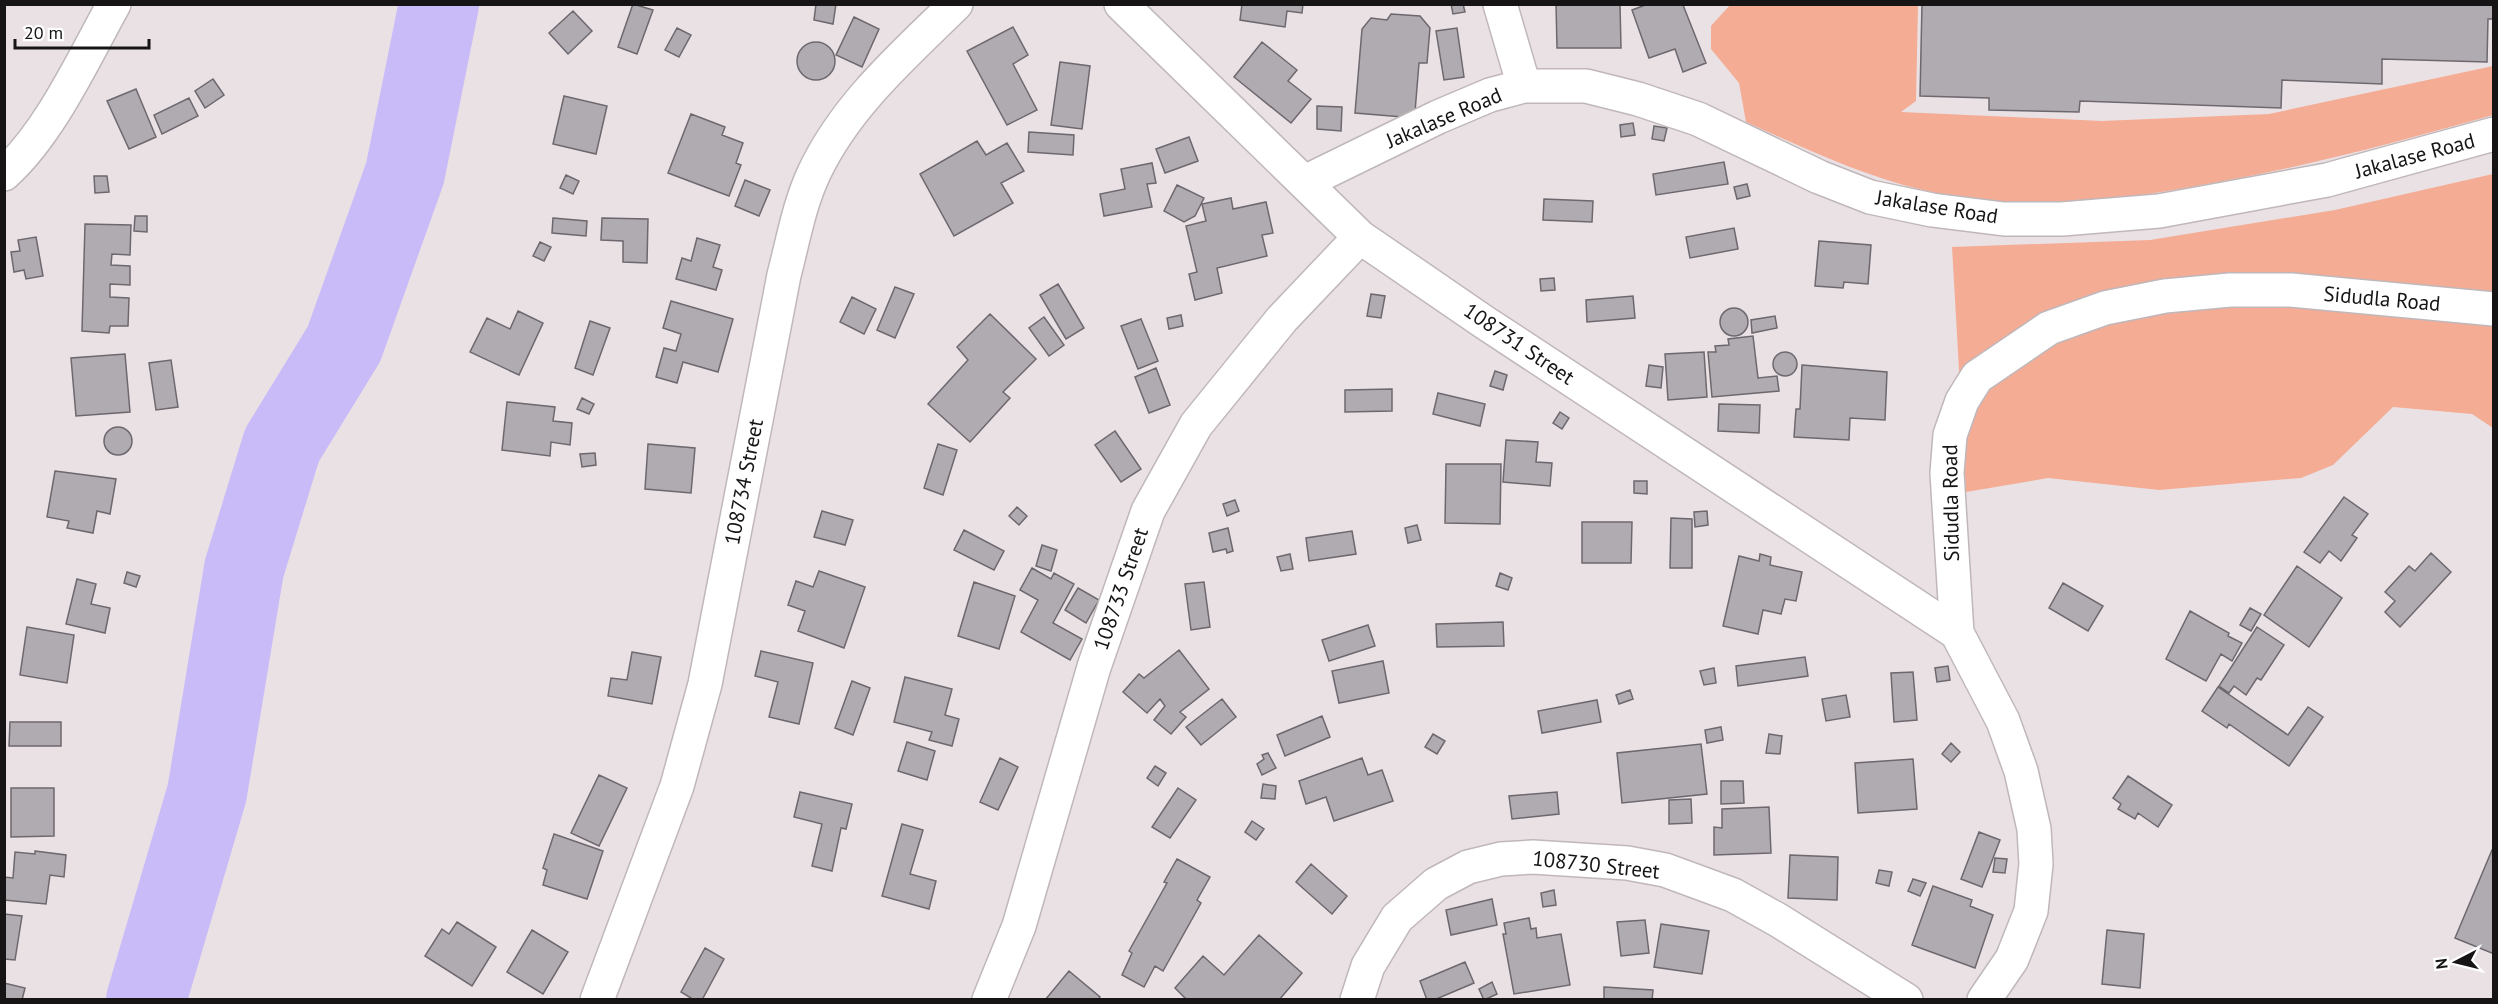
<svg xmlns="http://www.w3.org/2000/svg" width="2498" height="1004" viewBox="0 0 2498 1004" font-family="'PT Sans',sans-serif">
	<rect width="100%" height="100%" fill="#eae1e5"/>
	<path fill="#f4ac94" d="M1730 5H1918L1916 101 1901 112 2102 121 2269 114 2493 66V115C2398 142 2301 168 2202 185 2107 202 2019 214 1923 190 1861 175 1804 148 1746 122L1739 83 1711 49V26Z
		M2493 174V428L2472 414 2393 407 2333 465 2301 478 2159 490 2048 478 1966 492 1952 247 2150 240 2335 210Z"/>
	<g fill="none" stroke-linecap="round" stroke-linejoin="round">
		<path stroke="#c9baf8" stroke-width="80" d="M146 1000 207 793 244 569 282 445 344 344 405 173 439 4"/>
	</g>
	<path fill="#b0abb1" stroke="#6d686e" stroke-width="1.5" d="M633 4 653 10 637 54 618 47Z
		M816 4H836L833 24 814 20Z
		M1242 4H1303L1302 13 1287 11 1285 27 1240 20Z
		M1451 4H1463L1465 12 1453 14Z
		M1556 4H1620L1621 48H1557Z
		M1648 4H1686L1683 5 1706 63 1683 72 1675 49 1649 58 1632 10Z
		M1922 4H2494V19H2488L2487 62 2382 59V84L2282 80 2281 108 2080 101 2079 112 1989 110V98L1920 96Z
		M573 11 592 31 568 54 549 33Z
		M1391 14 1420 16 1430 28 1427 63H1419L1415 112 1403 117 1355 113 1362 29 1371 18 1387 20Z
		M854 17 879 29 862 67 836 55Z
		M1013 27 1028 55 1013 64 1037 110 1007 125 967 51Z
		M677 28 691 35 679 57 665 50Z
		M1457 28 1464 77 1444 80 1436 31Z
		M797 61a19 19 0 1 1 38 0a19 19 0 1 1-38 0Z
		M1262 42 1297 70 1288 81 1311 99 1291 123 1234 77Z
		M1060 62 1090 66 1082 129 1051 125Z
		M213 79 224 95 205 108 195 91Z
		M136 89 156 137 129 149 107 101Z
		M564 96 607 106 596 154 553 144Z
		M189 98 198 116 162 134 154 115Z
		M1317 106 1342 107 1341 131 1317 129Z
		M691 114 725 127 722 135 743 143 736 163 741 165 729 196 668 173Z
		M1633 123 1635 135 1621 137 1620 125Z
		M1654 126 1667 128 1664 141 1652 139Z
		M1029 132 1074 135 1073 155 1028 152Z
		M1189 137 1198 161 1165 173 1156 149Z
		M977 141 986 155 1007 143 1024 171 1001 183 1013 203 954 236 920 174Z
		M1724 162 1728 184 1656 195 1653 174Z
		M1152 163 1156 183 1147 184 1152 207 1104 216 1100 194 1125 189 1121 169Z
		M566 175 579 181 573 194 560 188Z
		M94 176H107L109 192 95 193Z
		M745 180 770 190 759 216 735 206Z
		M1747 184 1750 196 1737 199 1734 187Z
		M1177 185 1204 198 1195 216 1184 222 1164 211Z
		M1231 198 1233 209 1266 202 1273 233 1262 235 1267 256 1217 268 1222 293 1195 300 1189 274 1197 272 1186 226 1206 221 1202 204Z
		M1544 199 1593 201 1592 222 1543 220Z
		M135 216H147V232L134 231Z
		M553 218 587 221 586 236 552 233Z
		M602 218 648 219 647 263 623 262V241L601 240Z
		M85 224 131 225 130 255 112 254 111 265 130 266V285L110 284V297L129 298 128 326H110L109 333 82 331Z
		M1734 228 1738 249 1690 258 1686 237Z
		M36 237 43 276 26 279 24 270 14 272 11 252 20 251 18 240Z
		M697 238 720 245 713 267 722 270 716 290 676 279 682 258 691 261Z
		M1819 241 1871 245 1868 284 1844 282 1843 288 1815 286Z
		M540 242 551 247 544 261 533 256Z
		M1554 278 1555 290 1541 291 1540 279Z
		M1058 284 1084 328 1066 339 1040 295Z
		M895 287 914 294 895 338 877 330Z
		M1371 294 1385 296 1381 318 1367 316Z
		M1633 296 1635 318 1587 322 1586 300Z
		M852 297 876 309 864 334 840 322Z
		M671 301 733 319 718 372 683 362 677 383 656 377 664 348 676 351 681 334 663 328Z
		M1720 322a14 14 0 1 1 28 0a14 14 0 1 1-28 0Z
		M518 311 543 323 519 375 470 352 487 318 510 329Z
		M990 314 1036 359 1003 392 1010 398 970 442 928 404 968 360 957 347Z
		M1181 315 1183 326 1169 329 1167 318Z
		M1775 316 1777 328 1752 333 1751 320Z
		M1044 317 1064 345 1049 356 1029 328Z
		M1141 319 1158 361 1138 369 1121 326Z
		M590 321 610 328 593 375 575 368Z
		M1753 336 1758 378 1777 376 1779 391 1712 397 1708 352H1716L1715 346 1729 345 1728 339Z
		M1773 364a12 12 0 1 1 24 0a12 12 0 1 1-24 0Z
		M1704 352 1707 397 1668 400 1665 354Z
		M125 354 130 412 76 416 71 358Z
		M171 360 178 407 156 410 149 363Z
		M1649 365 1663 367 1661 388 1646 386Z
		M1802 365 1887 372 1885 420 1850 418 1849 440 1794 437 1796 409H1800Z
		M1156 368 1170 405 1149 413 1135 377Z
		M1495 371 1507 375 1503 390 1490 386Z
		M1392 389V411L1345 412V390Z
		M1438 393 1485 404 1480 426 1433 414Z
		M582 398 594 404 589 414 577 409Z
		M507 402 555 407 553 421 572 423 570 445 551 442 550 456 502 450Z
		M1719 404 1760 405 1759 433 1718 431Z
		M1560 412 1569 418 1562 429 1553 423Z
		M104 441a14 14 0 1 1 28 0a14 14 0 1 1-28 0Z
		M1115 431 1141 469 1121 482 1095 445Z
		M1506 440 1538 442 1536 462 1552 463 1550 486 1503 482Z
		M648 444 695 448 691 493 645 489Z
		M938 444 957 450 943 495 924 488Z
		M595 453 596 465 582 467 580 454Z
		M1446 464H1501L1500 524 1445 523Z
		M55 471 116 479 110 514 97 511 93 533 67 528 69 521 47 517Z
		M1634 481H1647V494L1634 493Z
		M2344 497 2368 514 2352 535 2357 538 2341 561 2329 551 2320 563 2304 552Z
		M1235 500 1239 511 1227 516 1223 504Z
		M1017 507 1027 516 1019 525 1009 516Z
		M822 511 853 520 845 545 814 537Z
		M1707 511 1708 525 1695 527 1694 512Z
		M1671 518 1692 519V568H1670Z
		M1582 522H1632L1631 563H1582Z
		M1417 525 1421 540 1408 543 1405 528Z
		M1228 528 1233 551 1227 553 1226 549 1213 552 1209 533Z
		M964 530 1004 551 994 570 954 550Z
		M1352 531 1356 554 1309 561 1306 538Z
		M1042 545 1057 550 1051 571 1036 566Z
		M2431 553 2451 572 2400 627 2385 612 2395 601 2385 592 2409 566 2415 571Z
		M1290 554 1293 569 1281 571 1277 557Z
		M1760 554 1771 557 1770 565 1802 572 1796 601 1785 599 1781 614 1763 610 1758 634 1723 626 1739 556 1759 561Z
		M2297 566 2342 598 2309 647 2264 615Z
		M1032 568 1051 579 1054 573 1074 584 1053 623 1082 639 1070 660 1021 632 1038 600 1020 590Z
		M819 571 865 587 844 648 798 631 805 611 788 605 796 581 813 587Z
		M127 572 140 576 136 587 124 583Z
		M1500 573 1512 578 1508 590 1496 586Z
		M77 579 96 584 91 604 110 608 105 633 66 624Z
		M974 582 1015 596 999 649 958 636Z
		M1204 582 1210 627 1191 630 1185 584Z
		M2063 583 2103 606 2088 631 2049 608Z
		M1078 588 1099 600 1086 623 1065 610Z
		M2250 608 2261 614 2251 631 2240 625Z
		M2190 611 2229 633 2228 636 2242 643 2232 661 2221 654 2206 681 2166 659Z
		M1503 622 1504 646 1437 647 1436 624Z
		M1368 625 1375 646 1329 661 1322 640Z
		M27 627 74 635 67 683 20 675Z
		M2257 627 2284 645 2261 680 2257 678 2246 695 2234 686 2229 693 2219 686Z
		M1179 650 1209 689 1180 712 1186 717 1171 734 1154 720 1165 706 1160 699 1147 713 1123 692 1139 674 1144 678Z
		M761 651 813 663 799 724 769 717 778 682 755 676Z
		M632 652 661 657 652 704 608 696 611 678 627 680Z
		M1805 657 1808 676 1738 686 1736 666Z
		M1383 661 1389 693 1339 703 1332 671Z
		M1948 666 1950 680 1937 682 1935 668Z
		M1714 668 1716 683 1704 685 1700 671Z
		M1913 672 1917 720 1894 722 1891 673Z
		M905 677 952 689 945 715 959 719 952 746 929 740 932 732 894 722Z
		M852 681 870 688 853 735 835 728Z
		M2218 687 2288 735 2308 707 2323 717 2289 766 2229 724 2227 728 2202 711Z
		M1630 690 1633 699 1619 704 1616 695Z
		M1846 695 1850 717 1826 721 1822 699Z
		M1222 699 1236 717 1201 745 1186 727Z
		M1597 700 1601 722 1542 733 1538 711Z
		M1322 716 1330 737 1285 756 1277 735Z
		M10 722H61V746H9Z
		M1721 727 1723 740 1707 743 1705 730Z
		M1433 734 1445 741 1437 754 1425 747Z
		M1769 734 1782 736 1780 754 1766 753Z
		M907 742 935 751 927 780 898 771Z
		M1951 743 1960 752 1951 762 1942 754Z
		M1701 744 1707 794 1622 803 1617 753Z
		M1268 753 1276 768 1262 775 1257 764 1264 759 1262 755Z
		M1000 758 1018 767 998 810 980 802Z
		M1362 758 1368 775 1382 770 1393 801 1334 821 1326 797 1306 804 1299 781Z
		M1913 759 1917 809 1858 813 1855 763Z
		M1155 766 1166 773 1158 786 1147 778Z
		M599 775 627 788 599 846 571 833Z
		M2128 776 2172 805 2158 827 2138 813 2135 819 2118 809 2121 804 2113 798Z
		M1721 781H1743L1744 803 1721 804Z
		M1263 784 1276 786 1275 799 1261 798Z
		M11 788H54V836L11 837Z
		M1178 788 1196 800 1170 838 1152 827Z
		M800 792 852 804 846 829 841 828 832 871 812 866 822 824 794 817Z
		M1557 792 1559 814 1512 819 1509 796Z
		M1691 799 1692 823 1669 824V800Z
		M1769 807 1771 853 1714 855V827L1722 828V809Z
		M1252 821 1264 829 1256 840 1245 832Z
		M902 824 923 830 910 874 936 881 929 909 882 896Z
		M1979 832 2000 840 1982 887 1961 879Z
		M554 834 603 851 587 899 543 885 547 870 543 868Z
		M2492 850 2494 851V954L2455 938Z
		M35 851 66 855 64 877 50 875 46 904 4 900V877L13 878 15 852 35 854Z
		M1790 855 1838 857 1837 900 1788 898Z
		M1995 858 2007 859 2005 873 1993 872Z
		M1177 859 1210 877 1197 900 1201 903 1163 971 1155 966 1144 987 1122 975 1132 953 1129 951 1167 883 1164 882Z
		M1311 864 1347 896 1332 914 1296 882Z
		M1879 870 1892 872 1889 886 1876 883Z
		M1913 879 1926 883 1920 896 1908 891Z
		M1933 886 1972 900 1970 906 1993 915 1975 968 1912 945Z
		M1554 890 1556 905 1543 907 1541 893Z
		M1492 899 1497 925 1451 935 1446 910Z
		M4 914 22 916 15 960 4 959Z
		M1529 918 1531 929 1536 928 1537 938 1561 934 1570 985 1514 994 1503 934H1506L1504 923Z
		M1645 920 1649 953 1621 956 1617 922Z
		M457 922 496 947 472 986 425 956 442 929 449 934Z
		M1661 924 1709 931 1702 974 1654 967Z
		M532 930 568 952 543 994 507 972Z
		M2107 930 2144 934 2140 988 2102 984Z
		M1259 935 1302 973 1279 1000H1187L1175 988 1203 956 1224 975Z
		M705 948 724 959 702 1000H694L681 992Z
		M1465 962 1474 983 1434 1000H1427L1420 981Z
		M1069 971 1100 997 1098 1000H1045Z
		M1492 982 1497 994 1484 1000 1479 989Z
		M4 983 25 988 22 1000H4Z
		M1604 987 1653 990 1652 1000H1604Z"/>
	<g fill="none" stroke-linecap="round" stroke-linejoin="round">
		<defs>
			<path id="street" d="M1121 4 1360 237 1484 322 1957 633
				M1500 4 1524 86
				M4 174C50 133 84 58 114 4
				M1305 182 1438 117 1490 95 1524 86H1586L1638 99 1698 119 1819 177 1870 197 1932 210 2004 219H2062L2159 211 2327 180 2494 134
				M597 1000 677 786 705 684 784 275C793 241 799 205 814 173 846 105 904 55 956 4
				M989 1000 1019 926 1094 667 1148 511 1196 425 1282 319 1360 237
				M1357 1000 1368 966 1397 918 1436 884 1468 867 1501 859 1533 857 1627 863 1665 870 1733 895 1778 920 1906 1000
				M1984 1000 2012 959 2031 911 2036 864 2034 829 2021 771 2003 721 1957 633 1947 473 1950 435 1962 401 1977 377 2049 328 2105 308 2165 296 2230 290H2291L2494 309"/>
		</defs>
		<use href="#street" stroke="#c0b7bb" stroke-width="36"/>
		<use href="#street" stroke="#fff" stroke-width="33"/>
	</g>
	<g text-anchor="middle" stroke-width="4.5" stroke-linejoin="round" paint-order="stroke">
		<g font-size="21" fill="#161415" stroke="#fff">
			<text transform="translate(1444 118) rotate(-23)" y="7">Jakalase Road</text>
			<text transform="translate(2415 156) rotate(-15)" y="7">Jakalase Road</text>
			<text transform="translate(1937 207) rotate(9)" y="7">Jakalase Road</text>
			<text transform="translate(2382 299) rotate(5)" y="7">Sidudla Road</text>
			<text transform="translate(1519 344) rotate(34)" y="7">108731 Street</text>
			<text transform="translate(744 482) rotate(-79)" y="7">108734 Street</text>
			<text transform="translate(1951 503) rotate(-91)" y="7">Sidudla Road</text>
			<text transform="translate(1121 589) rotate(-71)" y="7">108733 Street</text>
			<text transform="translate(1596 865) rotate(6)" y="7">108730 Street</text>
		</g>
	</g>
	<rect width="2498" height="1004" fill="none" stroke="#161415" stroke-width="12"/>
	<g transform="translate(2456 962) rotate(263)" stroke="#ffffff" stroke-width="4.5" paint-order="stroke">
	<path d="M0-4.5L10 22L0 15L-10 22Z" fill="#161415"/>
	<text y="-9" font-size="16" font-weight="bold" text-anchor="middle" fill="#161415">N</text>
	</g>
	<path d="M15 39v9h134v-9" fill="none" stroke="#161415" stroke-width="3"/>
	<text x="24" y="39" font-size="18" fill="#161415" stroke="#ffffff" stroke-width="4.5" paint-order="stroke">20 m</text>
</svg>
